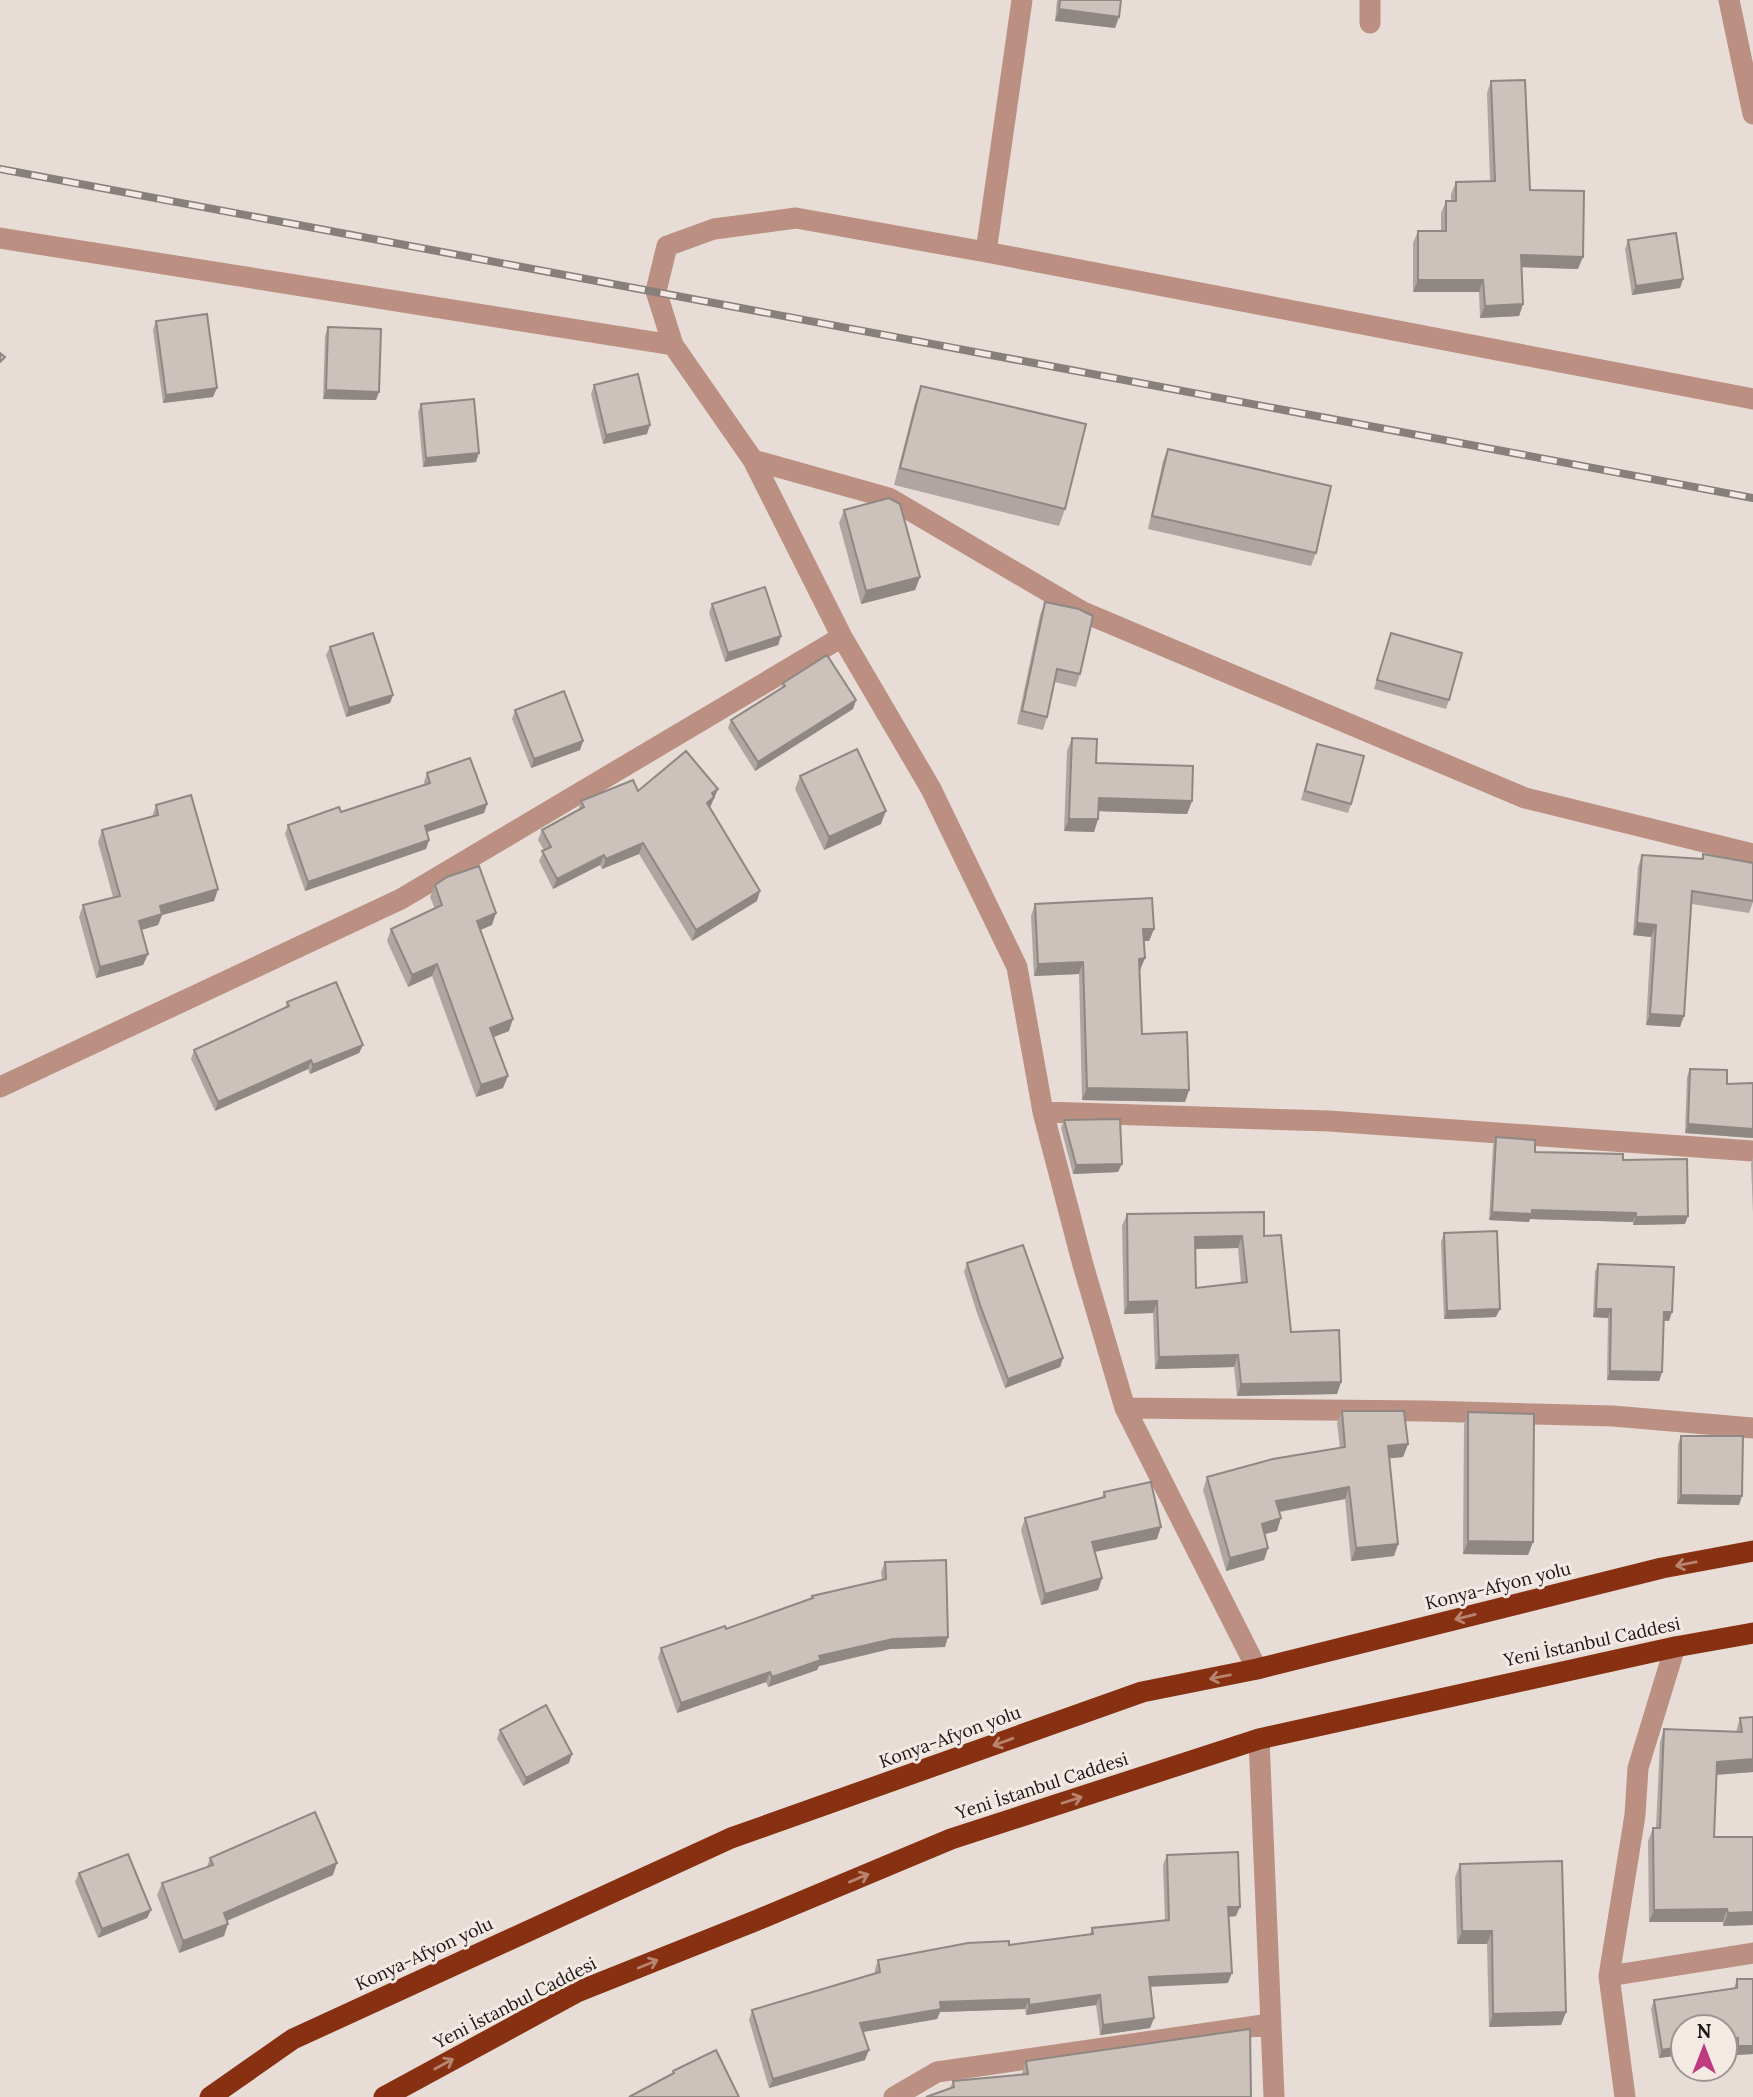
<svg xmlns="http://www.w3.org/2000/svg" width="1753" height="2097" viewBox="0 0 1753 2097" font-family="Lora,serif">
	<rect width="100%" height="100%" fill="#e7dcd6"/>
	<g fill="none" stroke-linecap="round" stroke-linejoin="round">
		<path stroke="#bb9082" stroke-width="21" d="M1729 0 1753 114
			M1370 23V0
			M0 238 673 345
			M986 252 1022 0
			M753 460 889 498 1083 612 1525 798 1753 854
			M0 1087 401 899 842 637
			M1043 1112 1329 1121 1753 1151
			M1125 1408 1425 1411 1613 1416 1753 1428
			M1257 1669 1125 1408 1083 1265 1043 1112 1017 967 931 789 842 637 753 460 673 345 656 291 667 246 714 229 796 218 986 252 1753 399
			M1259 1739 1274 2097
			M1609 1976 1753 1953
			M894 2097 937 2072 1270 2024
			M1625 2097 1609 1976 1635 1815 1638 1768 1675 1647"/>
		<path stroke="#873112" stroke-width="21" d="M210 2097 293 2039 731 1838 1142 1692 1257 1669 1662 1568 1753 1551
			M384 2097 577 1992 755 1921 951 1839 1259 1739 1675 1647 1753 1633"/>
		<defs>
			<path id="rail" d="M0 169 1753 498"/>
		</defs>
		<use href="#rail" stroke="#877f7b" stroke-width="8"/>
		<use href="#rail" stroke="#f4e9e3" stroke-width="5" stroke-dasharray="16" stroke-linecap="butt"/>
	</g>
	<path fill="#afa6a1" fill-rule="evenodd" d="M1057 0H1121L1119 17 1115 28 1055 21Z
		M1491 81 1530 190 1578 269 1522 267 1523 304 1519 316 1480 318 1479 292H1413V243L1418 231H1441V213L1446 201H1451V194L1456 182 1490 181 1487 93Z
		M1628 240 1683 279 1680 288 1632 295 1625 249Z
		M156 321 213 397 163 403 153 330Z
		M328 327 376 400 323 399 325 336Z
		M594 385 647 434 603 444 591 394Z
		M921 386 1065 509 1059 526 894 485 915 403Z
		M421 404 476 462 423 467 418 412Z
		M1168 449 1316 553 1311 566 1148 529 1163 461Z
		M844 510 920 577 915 590 861 604 839 523Z
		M1045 602 1080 674 1076 687 1055 682 1047 717 1043 730 1017 724 1040 615Z
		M712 604 781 636 778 645 725 662 709 613Z
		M1391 633 1449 700 1446 709 1374 689Z
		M330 647 393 695 390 703 346 717 326 655Z
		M783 683 856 700 853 709 755 771 728 728 731 720 781 689Z
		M515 710 583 741 580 750 531 768 512 719Z
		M1072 738 1096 763 1192 801 1187 814 1099 811 1098 819 1094 832 1064 831 1067 751Z
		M1317 744 1351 804 1348 813 1301 800Z
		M427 773 487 804 484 813 427 832 429 840 426 849 305 891 285 834 288 825 341 812 425 785 424 782Z
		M800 776 881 824 824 850 795 789Z
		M718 789 710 808 757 901 692 941 639 854 602 869 600 865 553 889 539 861 544 850 538 840 542 830 578 811 581 801 638 791Z
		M156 805 218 889 214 901 162 915 158 925 141 930 148 954 143 965 96 978 79 917 83 905 113 897 98 842 102 830 152 817Z
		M1703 854 1753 863V902L1749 913 1692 904 1680 1027 1646 1025 1651 937 1633 935 1638 867 1642 855 1702 859Z
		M435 885 492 925 480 930 509 1031 493 1037 503 1088 476 1097 432 976 408 987 387 941 391 929 435 909 430 897Z
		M1035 904 1154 929 1149 941H1144L1145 958 1140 970 1142 1034 1189 1090 1185 1102 1082 1100 1079 974 1034 976 1031 916Z
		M287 1002 363 1045 359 1053 310 1074 308 1069 215 1111 191 1059 194 1050 285 1008Z
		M1690 1069 1727 1084 1753 1083V1138L1685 1133 1687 1077Z
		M1064 1120 1118 1172 1073 1174 1061 1128Z
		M1496 1137 1535 1152 1623 1160 1685 1224 1633 1225V1222L1530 1219 1529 1222 1489 1220 1493 1146Z
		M1753 1157V1213L1751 1164Z
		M1127 1214 1264 1236 1291 1332 1341 1382 1337 1394 1237 1396 1234 1367 1155 1369 1153 1313 1124 1314 1122 1226ZM1238 1248 1241 1283 1196 1288 1195 1249Z
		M1444 1233 1496 1317 1444 1319 1441 1242Z
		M967 1263 1063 1358 1060 1367 1005 1388 977 1313 964 1272Z
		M1598 1264 1669 1321H1663L1662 1372 1659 1381 1607 1380 1608 1318 1593 1317 1595 1272Z
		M1342 1411 1408 1444 1403 1457 1390 1458 1398 1544 1394 1556 1351 1561 1345 1499 1280 1512 1277 1531 1265 1534 1268 1548 1264 1560 1226 1571 1203 1490 1207 1477 1340 1448 1337 1423Z
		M1468 1412 1533 1542 1528 1555 1463 1554 1464 1425Z
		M1681 1436 1739 1505 1677 1504 1678 1444Z
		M1104 1492 1157 1539 1095 1552 1102 1578 1098 1590 1041 1605 1021 1530 1025 1518 1102 1497Z
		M885 1562 945 1647 890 1649 819 1666 817 1670 768 1687 766 1682 677 1713 658 1658 661 1648 726 1629 811 1598 812 1596 882 1580 881 1572Z
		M1753 1717V1772L1716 1775 1714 1837 1753 1925 1723 1926V1922H1649L1648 1841 1653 1828H1656L1660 1742 1664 1729 1736 1732 1740 1718Z
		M500 1730 569 1763 523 1786 497 1739Z
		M1167 1855 1236 1916 1228 1917V1983L1151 1986 1154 2018 1150 2028 1100 2035 1096 2005 1026 2015 1025 2009 940 2012 937 2019 863 2032 865 2060 769 2088 749 2020 752 2010 875 1973V1969L878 1960 1009 1945 1090 1934 1092 1928 1165 1920 1163 1865Z
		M210 1858 333 1875 227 1921 224 1936 179 1953 157 1895 162 1883 207 1867Z
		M1460 1864 1566 2012 1561 2025 1489 2027 1487 1944H1457L1455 1877Z
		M79 1873 151 1910 147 1918 98 1938 75 1882Z
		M1737 1979 1753 2054 1735 2055V2047L1659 2058 1651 2009 1654 2000 1734 1988Z
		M1026 2061 1251 2097 950 2088 953 2081 1022 2074Z"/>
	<path fill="#8f8783" d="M1059 9 1119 17 1115 28 1055 21Z
		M1521 255 1583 257 1578 269 1517 267Z
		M1683 279 1680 288 1632 295 1636 286Z
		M1418 280H1483L1479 292H1413Z
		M1523 304 1519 316 1480 318 1485 306Z
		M217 388 213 397 163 403 166 395Z
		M326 390 379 392 376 400 323 399Z
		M650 425 647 434 603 444 606 435Z
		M479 453 476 462 423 467 426 458Z
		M920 577 915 590 861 604 866 591Z
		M781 636 778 645 725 662 728 653Z
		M393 695 390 703 346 717 349 708Z
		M856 700 853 709 755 771 758 762Z
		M583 741 580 750 531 768 534 759Z
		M718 789 710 807 703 813 712 793Z
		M1099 798 1192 801 1187 814 1094 811Z
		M487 804 484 813 421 834 425 826Z
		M886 811 881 824 824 850 829 837Z
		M1069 819H1098L1094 832 1064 831Z
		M429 840 426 849 305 891 308 882Z
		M643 843 639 854 602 869 606 859Z
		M604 855 600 865 553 889 557 879Z
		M218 889 214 901 162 915 158 925 135 932 139 921 160 906Z
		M760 891 757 901 692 941 696 930Z
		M496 913 492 925 473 933 477 921Z
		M1637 923 1656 925 1651 937 1633 935Z
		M1143 929H1154L1149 941H1139Z
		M148 954 143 965 96 978 100 967Z
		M1145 958 1140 970 1135 971 1139 959Z
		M1083 962 1079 974 1034 976 1038 964Z
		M437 964 432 976 408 987 412 975Z
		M1650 1014 1684 1016 1680 1027 1646 1025Z
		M513 1019 509 1031 486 1040 490 1028Z
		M363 1045 359 1053 310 1074 313 1065Z
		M311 1060 308 1069 215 1111 218 1102Z
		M508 1076 503 1088 476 1097 481 1085Z
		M1087 1088 1189 1090 1185 1102 1082 1100Z
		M1688 1124 1753 1129V1138L1685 1133Z
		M1122 1164 1118 1172 1073 1174 1076 1165Z
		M1532 1210 1636 1213 1633 1222 1530 1219 1529 1222 1489 1220 1492 1212Z
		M1688 1216 1685 1224 1633 1225 1636 1217Z
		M1242 1236 1238 1248 1191 1249 1195 1237Z
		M1157 1301 1153 1313 1124 1314 1128 1302Z
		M1500 1309 1496 1317 1444 1319 1447 1311Z
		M1596 1309H1611L1608 1318 1593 1317Z
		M1664 1312H1672L1669 1321 1661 1320Z
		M1238 1355 1234 1367 1155 1369 1159 1357Z
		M1063 1358 1060 1367 1005 1388 1008 1379Z
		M1610 1371 1662 1372 1659 1381 1607 1380Z
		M1341 1382 1337 1394 1237 1396 1241 1384Z
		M1408 1444 1403 1457 1384 1459 1388 1446Z
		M1349 1487 1345 1499 1272 1513 1276 1501Z
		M1681 1495 1742 1496 1739 1505 1677 1504Z
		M1281 1518 1277 1531 1257 1536 1262 1524Z
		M1161 1527 1157 1539 1088 1553 1092 1542Z
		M1468 1541 1533 1542 1528 1555 1463 1554Z
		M1398 1544 1394 1556 1351 1561 1356 1548Z
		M1268 1548 1264 1560 1226 1571 1230 1558Z
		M1102 1578 1098 1590 1041 1605 1045 1594Z
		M948 1637 945 1647 890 1649 819 1666 817 1670 768 1687 772 1677 819 1656 893 1639Z
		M770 1672 766 1682 677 1713 681 1703Z
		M572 1754 569 1763 523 1786 526 1778Z
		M1753 1759V1772L1712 1775 1717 1762Z
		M337 1863 333 1875 219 1924 224 1913Z
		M1228 1907H1240L1236 1916 1224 1917Z
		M1727 1909 1723 1922H1649L1654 1910Z
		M151 1910 147 1918 98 1938 102 1929Z
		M1753 1912V1925L1723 1926 1728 1913Z
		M228 1924 224 1936 179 1953 183 1941Z
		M1462 1931H1492L1487 1944H1457Z
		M1232 1973 1228 1983 1146 1987 1149 1977Z
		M1100 1995 1096 2005 1026 2015 1029 2005Z
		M1029 1999 1025 2009 940 2012 937 2019 857 2033 860 2023 940 2002Z
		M1566 2012 1561 2025 1489 2027 1493 2014Z
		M1154 2018 1150 2028 1100 2035 1103 2025Z
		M1738 2038 1735 2047 1725 2048V2040Z
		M1683 2046V2055L1659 2058 1662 2050Z
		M1738 2046H1753V2054L1735 2055Z
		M869 2050 865 2060 769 2088 773 2079Z"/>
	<path fill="#ccc1bb" stroke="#8f8783" stroke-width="2" fill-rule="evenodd" d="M1060 0H1121L1119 17 1059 9Z
		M1525 80 1530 190 1584 191 1583 257 1521 255 1523 304 1485 306 1483 280H1418V231H1446V201H1456V182L1495 181 1491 81Z
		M1676 233 1683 279 1636 286 1628 240Z
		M207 314 217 388 166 395 156 321Z
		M328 327 381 329 379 392 326 390Z
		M0 353 5 357 0 362Z
		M638 374 650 425 606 435 594 385Z
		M921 386 1086 424 1065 509 900 468Z
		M474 399 479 453 426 458 421 404Z
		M1168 449 1331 486 1316 553 1152 516Z
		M889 498 900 504 920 577 866 591 844 510Z
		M765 587 781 636 728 653 712 604Z
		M1045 602 1079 609 1093 616 1080 674 1057 669 1047 717 1022 711Z
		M373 633 393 695 349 708 330 647Z
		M1391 633 1462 653 1449 700 1377 680Z
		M827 655 856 700 758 762 731 720 785 686 783 683Z
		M564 691 583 741 534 759 515 710Z
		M1072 738 1097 739 1096 763 1193 766 1192 801 1099 798 1098 819H1069Z
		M1317 744 1364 756 1351 804 1305 791Z
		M857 749 886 811 829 837 800 776Z
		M686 751 718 789 712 793 714 797 707 803 760 891 696 930 643 843 606 859 604 855 557 879 542 851 551 847 542 830 584 807 581 801 633 780 638 791Z
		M470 758 487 804 425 826 429 840 308 882 288 825 339 807 341 812 430 783 427 773Z
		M191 795 218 889 160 906 162 914 139 921 148 954 100 967 83 905 120 896 102 830 158 815 156 805Z
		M1703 854 1753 863V901L1692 891 1684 1016 1650 1014 1656 925 1637 923 1642 855 1703 859Z
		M479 866 496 913 477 921 513 1019 490 1028 508 1076 481 1085 437 964 412 975 391 929 442 905 435 885 447 877Z
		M1152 898 1154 929H1143L1145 958 1139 959 1142 1034 1187 1032 1189 1090 1087 1088 1083 962 1038 964 1035 904Z
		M336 982 363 1045 313 1065 311 1060 218 1102 194 1050 289 1006 287 1002Z
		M1690 1069 1727 1070V1084L1753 1083V1129L1688 1124Z
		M1120 1119 1122 1164 1076 1165 1064 1120Z
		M1496 1137 1535 1140V1152L1623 1154V1160L1687 1159 1688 1216 1636 1217V1213L1532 1210V1214L1492 1212Z
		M1264 1212V1236L1281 1235 1291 1332 1339 1330 1341 1382 1241 1384 1238 1355 1159 1357 1157 1301 1128 1302 1127 1214ZM1242 1236 1247 1282 1196 1288 1195 1237Z
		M1497 1231 1500 1309 1447 1311 1444 1233Z
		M1023 1245 1063 1358 1008 1379 980 1305 967 1263Z
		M1598 1264 1674 1267 1672 1312H1664L1662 1372 1610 1371 1611 1309H1596Z
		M1342 1411H1404L1408 1444 1388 1446 1398 1544 1356 1548 1349 1487 1276 1501 1281 1518 1262 1524 1268 1548 1230 1558 1207 1477 1273 1459 1345 1447Z
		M1468 1412 1534 1414 1533 1542 1468 1541Z
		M1681 1436H1743L1742 1496 1681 1495Z
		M1151 1482 1161 1527 1092 1542 1102 1578 1045 1594 1025 1518 1105 1497 1104 1492Z
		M946 1560 948 1637 893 1639 819 1656 821 1660 772 1677 770 1672 681 1703 661 1648 725 1626 726 1629 813 1598 812 1596 886 1579 885 1562Z
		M546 1705 572 1754 526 1778 500 1730Z
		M1753 1717V1759L1717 1762 1714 1837H1753V1912L1728 1913 1727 1909 1654 1910 1653 1828H1660L1664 1729 1742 1732 1740 1718Z
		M315 1812 337 1863 224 1913 228 1924 183 1941 162 1883 213 1865 210 1858Z
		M1238 1852 1240 1907H1228L1232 1973 1149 1977 1154 2018 1103 2025 1100 1995 1029 2005V1999L940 2002 941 2009 860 2023 869 2050 773 2079 752 2010 880 1972 878 1960 968 1943 1009 1941V1945L1093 1934 1092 1928 1169 1920 1167 1855Z
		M128 1854 151 1910 102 1929 79 1873Z
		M1562 1861 1566 2012 1493 2014 1492 1931H1462L1460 1864Z
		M1737 1979H1753V2046H1738V2038L1725 2040V2027H1683V2046L1662 2050 1654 2000 1737 1988Z
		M1250 2029 1251 2097H926L954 2087 953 2081 1028 2074 1026 2061Z
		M716 2050 739 2097H629L674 2073 673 2071Z"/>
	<defs><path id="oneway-shaft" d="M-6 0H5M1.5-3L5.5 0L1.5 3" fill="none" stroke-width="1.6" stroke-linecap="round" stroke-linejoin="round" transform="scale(1.75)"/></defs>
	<g stroke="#b88470">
		<use href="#oneway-shaft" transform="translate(1686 1564) rotate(169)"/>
		<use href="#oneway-shaft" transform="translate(1465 1617) rotate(166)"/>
		<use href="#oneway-shaft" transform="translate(1220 1677) rotate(169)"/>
		<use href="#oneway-shaft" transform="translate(1003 1742) rotate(160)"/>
		<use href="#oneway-shaft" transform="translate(1072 1800) rotate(-18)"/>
		<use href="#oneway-shaft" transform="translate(859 1878) rotate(-23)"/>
		<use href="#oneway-shaft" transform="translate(648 1964) rotate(-22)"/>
		<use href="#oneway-shaft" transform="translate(444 2064) rotate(-29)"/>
	</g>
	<g text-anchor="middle" stroke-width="6" stroke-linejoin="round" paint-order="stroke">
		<g font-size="18" fill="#1b1715" stroke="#f4e9e3">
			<text transform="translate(1498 1586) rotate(-14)" y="6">Konya-Afyon yolu</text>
			<text transform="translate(1592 1642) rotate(-12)" y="6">Yeni İstanbul Caddesi</text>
			<text transform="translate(950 1737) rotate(-20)" y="6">Konya-Afyon yolu</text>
			<text transform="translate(1042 1786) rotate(-18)" y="6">Yeni İstanbul Caddesi</text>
			<text transform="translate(424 1954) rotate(-25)" y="6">Konya-Afyon yolu</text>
			<text transform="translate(515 2003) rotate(-27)" y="6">Yeni İstanbul Caddesi</text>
		</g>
	</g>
	<g transform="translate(1704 2048)"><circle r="33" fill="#f4e9e3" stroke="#9d9591" stroke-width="2"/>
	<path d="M0-5L12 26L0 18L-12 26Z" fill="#bf3a7e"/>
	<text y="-10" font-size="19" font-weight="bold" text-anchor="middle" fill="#1b1715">N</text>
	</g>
</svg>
